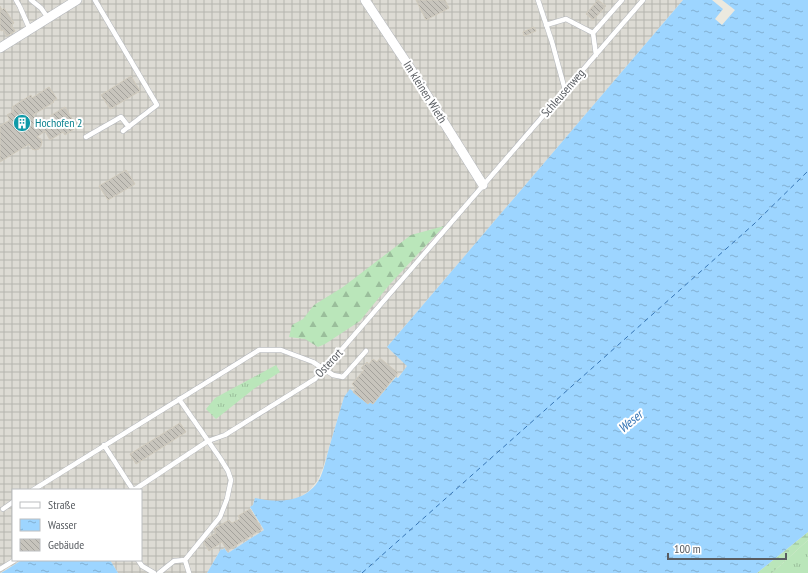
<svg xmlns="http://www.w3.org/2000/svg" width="808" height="573" viewBox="0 0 808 573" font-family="'PT Sans Narrow',sans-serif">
	<defs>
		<pattern id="industrial-grid" width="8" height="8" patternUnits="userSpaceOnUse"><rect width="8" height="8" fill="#dddbd4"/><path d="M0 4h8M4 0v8" fill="none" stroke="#b6b5af"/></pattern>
		<pattern id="grass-tufts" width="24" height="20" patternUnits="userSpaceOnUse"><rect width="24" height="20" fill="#bae6ba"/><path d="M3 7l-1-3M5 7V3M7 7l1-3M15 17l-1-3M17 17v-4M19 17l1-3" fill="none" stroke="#9abe9b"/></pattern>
		<pattern id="forest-firs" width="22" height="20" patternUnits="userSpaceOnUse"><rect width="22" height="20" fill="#bae6ba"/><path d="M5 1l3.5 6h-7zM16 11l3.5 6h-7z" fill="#9abe9b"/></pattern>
		<pattern id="wetland-marsh" width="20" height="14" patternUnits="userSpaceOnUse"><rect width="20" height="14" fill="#bae6ba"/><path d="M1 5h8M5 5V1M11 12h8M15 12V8" fill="none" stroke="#9abe9b"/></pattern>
		<pattern id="water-ripples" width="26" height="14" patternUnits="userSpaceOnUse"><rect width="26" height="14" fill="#9dd5ff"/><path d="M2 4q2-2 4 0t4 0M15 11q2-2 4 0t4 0" fill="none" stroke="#83b0d2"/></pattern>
		<pattern id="building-back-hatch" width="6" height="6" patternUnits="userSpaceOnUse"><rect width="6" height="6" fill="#c7c4bc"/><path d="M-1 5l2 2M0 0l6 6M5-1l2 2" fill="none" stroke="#a4a29c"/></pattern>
	</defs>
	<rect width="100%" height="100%" fill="#ece9df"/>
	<path fill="url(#industrial-grid)" d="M0 0H683L387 347 408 366 397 378 395 377 373 404H368L350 390 344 397 323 468 318 480 309 491 300 497 289 501H271L255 499 253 505 250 508 264 530 228 553 224 548 223 551 221 549 207 573H118L110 560H141V490H13V560H22L0 573Z"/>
	<path fill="url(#grass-tufts)" d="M276 365 280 372 255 388 216 419 206 409 215 398Z
		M808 540V573H772Z"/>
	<path fill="url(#forest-firs)" d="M444 226 390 284 360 321 325 344 318 347 305 339 289 337 292 325 303 319 314 305 343 287 411 235Z"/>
	<path fill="url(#wetland-marsh)" d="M808 532V540L772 573H757Z"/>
	<path fill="url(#water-ripples)" d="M683 0H808V532L757 573H207L221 549 223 550 224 548 228 553 264 530 250 507 253 505 255 498C278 503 305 503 319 480 324 471 326 458 329 448 334 431 339 414 344 397L350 389 368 404 370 402 373 404 396 377 398 378 407 366 387 347Z
		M22 560H110L118 573H1Z"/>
	<path fill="#ece9df" d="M712 0H722L735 10 722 25 715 19 723 9Z"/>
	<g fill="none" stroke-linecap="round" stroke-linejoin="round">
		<path stroke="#3675b5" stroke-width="1" stroke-dasharray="5 4" stroke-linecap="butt" d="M362 573 754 224 808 171"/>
	</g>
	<path fill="url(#building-back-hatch)" stroke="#d1cbbd" d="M416 0H445L449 8 426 20Z
		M598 0 606 6 593 20 586 14Z
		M0 6 2 10 4 8 14 23 11 25 15 31 7 36 3 30 1 31 0 28Z
		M534 27 536 31 524 36 523 32Z
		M131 76 140 91 110 109 101 95Z
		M49 87 57 99 53 101 54 102 33 115 40 125 52 118 50 116 65 107 77 127 65 135 63 132 50 140 45 131 37 137 41 139 42 142 41 146 39 149 35 150 32 149 29 144 0 162V126L10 120 7 115 14 111 12 107 31 95 32 98Z
		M126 170 135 184 108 200 99 186Z
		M380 358 398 373 373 404 370 402 368 404 353 392 356 388 352 384 364 370 361 368 367 362 369 364 373 359 377 362Z
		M180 423 186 432 136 464 130 454Z
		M250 509 262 529 227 551 222 542 209 551 203 541 216 533 214 529 229 520 232 523 240 519 238 516Z"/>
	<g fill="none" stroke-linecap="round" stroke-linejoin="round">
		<defs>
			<path id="lane" d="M16 0 20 7 30 30
				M31 0 41 8 48 18
				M95 0 157 105 123 131
				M538 0 552 42 565 90
				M546 25 566 19 593 33
				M596 55 593 33 622 0
				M86 137 121 117 129 127
				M104 445 133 490
				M33 490 259 350H281L313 362 333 375 343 377 366 351
				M134 490 208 441 225 435 315 379 324 370 643 0
				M3 509 13 502
				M138 560 142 566 154 573
				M185 560 189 573
				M0 569 15 560
				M159 573 174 561 185 560 220 517 227 499 231 480 228 471 220 458 179 399"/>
			<path id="street" d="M365 0 410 68 483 185
				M0 48 77 0"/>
		</defs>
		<use href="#lane" stroke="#b5b8bd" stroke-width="5.5"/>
		<use href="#street" stroke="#b5b8bd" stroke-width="10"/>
		<use href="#lane" stroke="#fff" stroke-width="4.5"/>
		<use href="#street" stroke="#fff" stroke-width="9"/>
	</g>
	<defs>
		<symbol id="building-disc" viewBox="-11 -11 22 22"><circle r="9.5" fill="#0f9aa8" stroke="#fff"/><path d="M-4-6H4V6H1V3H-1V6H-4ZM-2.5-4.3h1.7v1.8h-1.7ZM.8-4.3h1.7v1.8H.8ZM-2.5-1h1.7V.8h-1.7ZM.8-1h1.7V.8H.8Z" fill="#fff"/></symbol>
	</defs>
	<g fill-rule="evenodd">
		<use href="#building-disc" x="12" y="113" width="20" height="20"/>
	</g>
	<g text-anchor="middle" stroke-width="4" stroke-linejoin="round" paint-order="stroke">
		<g font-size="12" fill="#585c61" stroke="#fff">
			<text transform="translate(425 92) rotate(58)" y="4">Im kleinen Wieth</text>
			<text transform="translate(563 93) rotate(-49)" y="4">Schleusenweg</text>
			<text transform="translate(329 363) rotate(-47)" y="4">Osterort</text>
		</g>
		<g font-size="12" fill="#0d838f" stroke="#fff" text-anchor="start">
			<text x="35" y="127">Hochofen 2</text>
		</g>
		<g font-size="13" font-style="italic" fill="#3675b5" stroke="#fff">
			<text transform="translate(630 421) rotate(-40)" y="5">Weser</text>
		</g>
	</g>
	<rect x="12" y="489" width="130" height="72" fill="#ffffff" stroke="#bcbec0"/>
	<rect x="20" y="502" width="20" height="6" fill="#ffffff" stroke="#bcbec0"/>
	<text x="48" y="509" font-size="12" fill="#585c61">Straße</text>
	<rect x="20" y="519" width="20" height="12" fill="url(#water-ripples)" stroke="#bcbec0"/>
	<text x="48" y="529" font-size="12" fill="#585c61">Wasser</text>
	<rect x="20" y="539" width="20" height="12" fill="url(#building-back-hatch)" stroke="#bcbec0"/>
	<text x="48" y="549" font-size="12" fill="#585c61">Gebäude</text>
	<path d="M668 553v6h118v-6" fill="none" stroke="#585c61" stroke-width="2"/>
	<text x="674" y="553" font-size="12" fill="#585c61" stroke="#ffffff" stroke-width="3" paint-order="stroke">100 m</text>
</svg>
